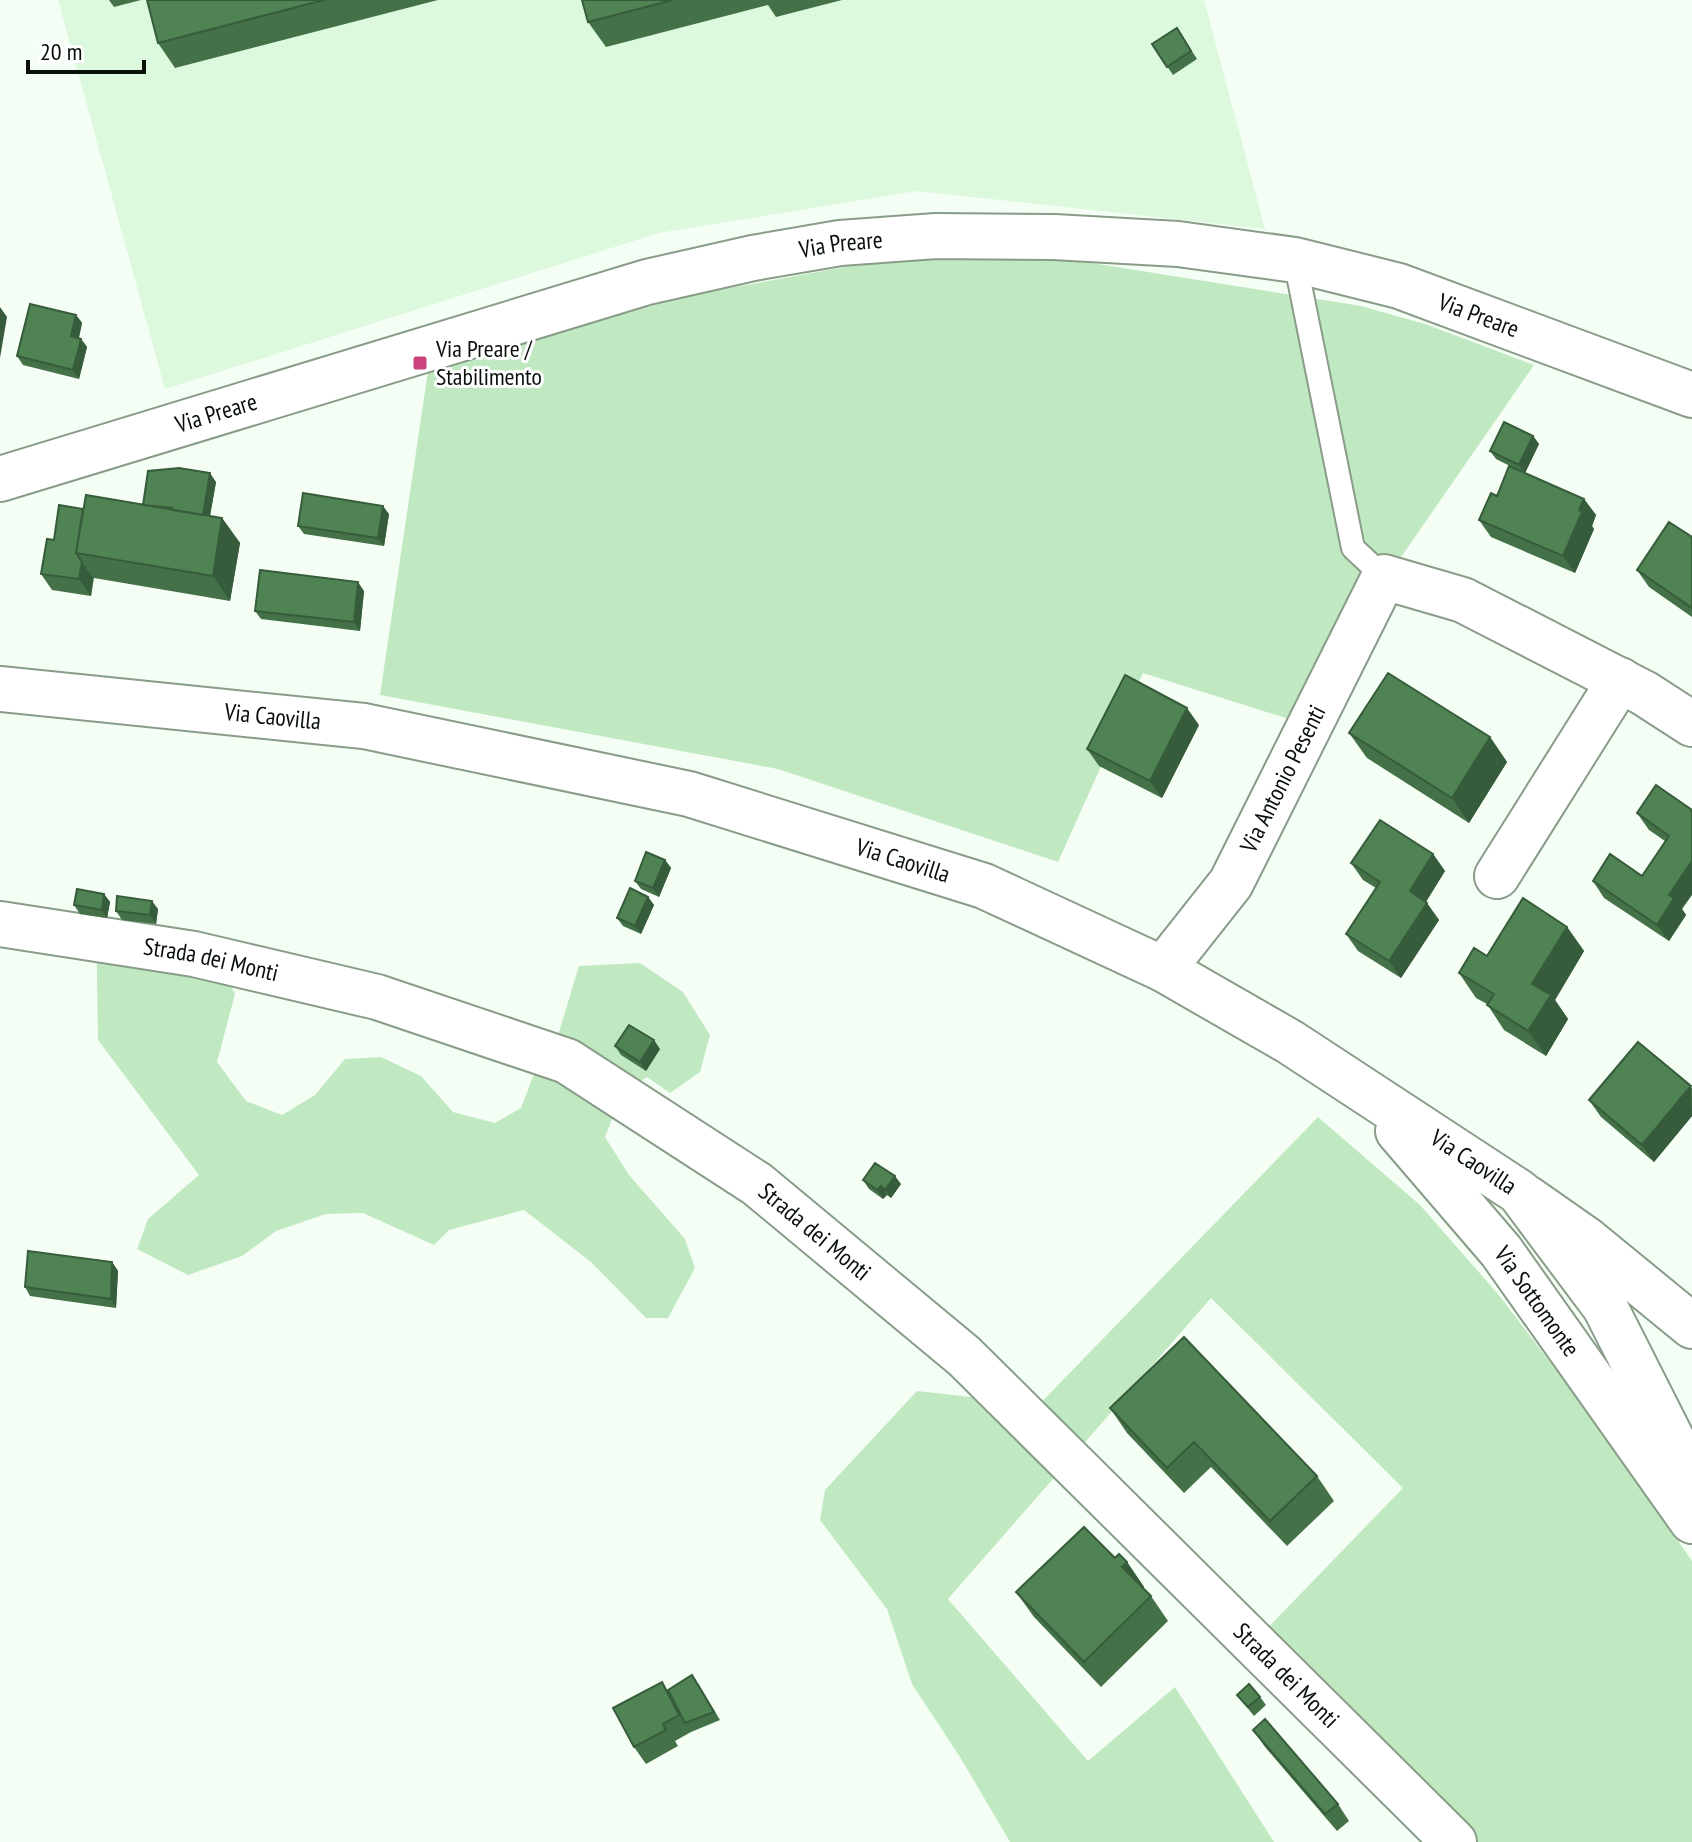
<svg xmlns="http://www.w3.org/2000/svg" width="1692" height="1842" viewBox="0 0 1692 1842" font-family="'PT Sans Narrow',sans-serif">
	<rect width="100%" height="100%" fill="#f5fef5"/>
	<path fill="#dcf9dd" d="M58 0H1204L1265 229 917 191 659 233 165 389Z"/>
	<path fill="#c0e9c2" d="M984 258 1079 261 1361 306 1425 324 1534 365 1289 719 1143 673 1058 862 778 769 380 695 428 371 495 349 691 295 884 260Z
		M96 918 214 953 235 994 217 1062 246 1101 282 1115 315 1095 345 1059 381 1057 421 1076 453 1112 495 1123 521 1108 539 1061 559 1032 579 966 640 963 683 992 710 1035 700 1072 670 1093 647 1077 622 1094 605 1137 629 1175 685 1239 695 1268 668 1318H646L591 1262 524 1210 449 1230 434 1245 363 1213 326 1214 276 1231 242 1256 188 1275 137 1249 148 1219 199 1175 98 1040Z
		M1318 1117 1420 1205 1498 1294 1598 1425 1692 1561V1842H1443L1252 1644 1403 1488 1211 1298 948 1599 1088 1761 1175 1687 1274 1842H1010L960 1757 912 1684 887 1609 820 1520 825 1490 917 1391 1017 1402 1027 1417Z"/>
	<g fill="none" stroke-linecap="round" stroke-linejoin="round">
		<defs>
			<path id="service" d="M1295 260 1353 548 1384 577"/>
			<g id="minor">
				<path d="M1497 876 1620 680"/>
				<path id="s1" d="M0 924 194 954 377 997 567 1061 757 1184 964 1356 1454 1842"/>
				<path id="s2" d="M1163 969 1231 883 1384 577 1463 600 1644 693 1692 724"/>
				<path d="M1527 1198 1587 1240 1692 1326"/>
			</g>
			<g id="secondary">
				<path id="s3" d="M0 689 364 726 689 794 984 886 1163 969 1290 1042 1519 1192 1605 1307 1692 1479"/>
				<path id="s4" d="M1398 1131 1501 1251 1692 1521"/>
			</g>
			<g id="primary">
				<path id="s5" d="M0 479 647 282 753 258 840 243 936 236 1054 237 1178 244 1295 260 1399 286 1692 395"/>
			</g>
		</defs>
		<use href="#service" stroke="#889c88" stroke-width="26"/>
		<use href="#minor" stroke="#889c88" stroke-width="48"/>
		<use href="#secondary" stroke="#889c88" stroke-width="48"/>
		<use href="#primary" stroke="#889c88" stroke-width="48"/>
		<use href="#service" stroke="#fff" stroke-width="22"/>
		<use href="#minor" stroke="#fff" stroke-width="44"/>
		<use href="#secondary" stroke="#fff" stroke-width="44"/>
		<use href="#primary" stroke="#fff" stroke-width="44"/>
	</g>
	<path fill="#447148" d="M109 0H141L114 7Z
		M147 0H438L175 68 158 43Z
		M582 0H842L776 17 768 5 606 47 588 22Z
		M1177 28 1197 59 1173 75 1152 44Z
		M76 315 82 323 79 338 81 339 87 347 79 379 23 365 17 356Z
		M1533 436 1539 444 1525 473 1584 499 1596 515 1592 526 1594 529 1575 573 1491 537 1479 520 1516 469 1496 459 1490 451Z
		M216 482 210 516 222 518 240 543 230 601 94 578 91 596 52 590 41 574 83 509 143 505Z
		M389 514 384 546 304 534 298 526Z
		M1692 537V617L1649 587 1637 570Z
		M364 591 360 631 261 619 255 611Z
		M1199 725 1162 798 1099 766 1087 749Z
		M1349 733 1490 737 1507 762 1469 823 1367 758Z
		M1692 810 1682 909 1686 915 1669 941 1604 898 1593 881 1642 876 1665 841 1649 830 1637 813Z
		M1433 854 1445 871 1426 902 1439 920 1401 978 1358 951 1346 934 1376 888 1363 880 1351 863Z
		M665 860 671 868 659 897 641 889 635 881Z
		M104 894 110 902 107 918 80 914 74 905Z
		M648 897 654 905 641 934 623 926 617 918Z
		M158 909 156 924 122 920 116 911Z
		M1567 927 1584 951 1555 1000 1568 1019 1546 1056 1504 1030 1487 1004 1476 998 1459 973 1487 956Z
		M1638 1042 1692 1088V1116L1654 1162 1601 1117 1589 1100Z
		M615 1046 660 1049 646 1071 621 1055Z
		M863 1180 901 1184 891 1198 887 1195 883 1199 869 1189Z
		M112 1262 118 1271 116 1308 30 1296 25 1287Z
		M1110 1408 1317 1476 1334 1501 1287 1546 1211 1467 1184 1493 1127 1433Z
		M1115 1558 1127 1562 1144 1587 1143 1588 1151 1596 1168 1621 1101 1687 1034 1617 1016 1592Z
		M698 1683 720 1720 691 1732 675 1741 678 1746 646 1764 634 1747 668 1690Z
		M1237 1695 1260 1697 1266 1705 1254 1716Z
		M1253 1730 1338 1804 1349 1821 1337 1831 1265 1747Z"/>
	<path fill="#375c3b" d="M0 307 7 317 0 358Z
		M76 315 82 323 77 345 71 336Z
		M81 339 87 347 79 379 73 370Z
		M1533 436 1539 444 1525 473 1519 465Z
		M210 473 216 482 206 538 200 529Z
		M1584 499 1596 515 1592 526 1594 529 1575 573 1563 556Z
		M383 506 389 514 384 546 378 538Z
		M222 518 240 543 230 601 213 576Z
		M82 562 93 578 91 596 79 579Z
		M358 582 364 591 360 631 354 622Z
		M1187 708 1199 725 1162 798 1150 781Z
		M1490 737 1507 762 1469 823 1452 798Z
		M1433 854 1445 871 1422 908 1410 891Z
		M665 860 671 868 659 897 653 888Z
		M1692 861V895L1682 909 1686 915 1669 941 1657 925 1669 895Z
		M104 894 110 902 107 918 102 910Z
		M648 897 654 905 641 934 635 926Z
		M152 901 158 909 156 924 150 915Z
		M1427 903 1439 920 1401 978 1389 961Z
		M1567 927 1584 951 1555 1000 1568 1019 1546 1056 1528 1031 1532 984Z
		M654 1040 660 1049 646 1071 640 1062Z
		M1691 1086 1692 1116 1654 1162 1642 1145Z
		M895 1176 901 1184 891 1198 885 1190Z
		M881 1186 887 1195 883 1199 877 1190Z
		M112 1262 118 1271 116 1308 111 1299Z
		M1127 1562 1144 1587 1140 1592 1122 1567Z"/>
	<path fill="#4f8354" stroke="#375c3b" stroke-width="2" d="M147 0H324L158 43Z
		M582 0H673L588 22Z
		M1177 28 1191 51 1167 67 1152 44Z
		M30 304 76 315 71 336 81 339 73 370 17 356Z
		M1504 422 1533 436 1519 465 1490 451Z
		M1509 466 1584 499 1579 510 1582 512 1563 556 1479 520 1491 493 1497 496Z
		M179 468 210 473 203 515 172 510V508L143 505 148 471Z
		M303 493 383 506 378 538 298 526Z
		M86 495 222 518 213 576 76 553Z
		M59 505 83 509 76 553 82 562 79 579 41 574 47 539 54 540Z
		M1669 522 1692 537V608L1637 570Z
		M260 570 358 582 354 622 255 611Z
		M1388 673 1490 737 1452 798 1349 733Z
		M1125 675 1187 708 1150 781 1087 749Z
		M1656 785 1692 810V861L1669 895 1674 898 1657 925 1593 881 1610 854 1642 876 1669 836 1637 813Z
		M1380 820 1433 854 1410 891 1427 903 1389 961 1346 934 1380 882 1351 863Z
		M646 852 665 860 653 888 635 881Z
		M630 888 648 897 635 926 617 918Z
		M77 889 104 894 102 910 74 905Z
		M117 896 152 901 150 915 116 911Z
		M1523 898 1567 927 1532 984 1551 995 1528 1031 1487 1005 1494 994 1459 973 1474 948 1487 956Z
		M629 1025 654 1040 640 1062 615 1046Z
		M1638 1042 1691 1086 1642 1145 1589 1100Z
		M875 1163 895 1176 885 1190 881 1186 877 1190 863 1180Z
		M28 1251 112 1262 111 1299 25 1287Z
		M1184 1337 1317 1476 1270 1521 1194 1442 1167 1468 1110 1408Z
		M1084 1527 1115 1558 1119 1554 1127 1562 1122 1567 1151 1596 1084 1662 1016 1592Z
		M692 1675 714 1712 685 1723 668 1690Z
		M662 1682 679 1715 663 1724 666 1730 634 1747 613 1708Z
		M1249 1684 1260 1697 1248 1707 1237 1695Z
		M1265 1719 1338 1804 1325 1814 1253 1730Z"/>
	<rect fill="#ca4280" stroke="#fff" stroke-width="3" x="412" y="355" width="16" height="16" rx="4"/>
	<g text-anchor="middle" stroke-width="6" stroke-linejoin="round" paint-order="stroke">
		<g font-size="24" fill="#091009" stroke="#fff">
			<text dy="8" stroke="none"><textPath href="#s5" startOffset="874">Via Preare</textPath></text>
			<text dy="8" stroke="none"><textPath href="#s5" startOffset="1522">Via Preare</textPath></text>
			<text dy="8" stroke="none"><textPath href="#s5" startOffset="226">Via Preare</textPath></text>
			<text dy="8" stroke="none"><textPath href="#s3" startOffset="274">Via Caovilla</textPath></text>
			<text dy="8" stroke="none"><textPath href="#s2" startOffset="226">Via Antonio Pesenti</textPath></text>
			<text dy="8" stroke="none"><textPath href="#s3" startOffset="922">Via Caovilla</textPath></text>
			<text dy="8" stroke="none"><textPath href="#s1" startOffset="214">Strada dei Monti</textPath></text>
			<text dy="8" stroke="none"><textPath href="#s3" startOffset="1570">Via Caovilla</textPath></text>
			<text dy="8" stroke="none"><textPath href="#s1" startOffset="886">Strada dei Monti</textPath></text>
			<text dy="8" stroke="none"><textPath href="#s4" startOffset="220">Via Sottomonte</textPath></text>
			<text dy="8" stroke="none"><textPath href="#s1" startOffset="1534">Strada dei Monti</textPath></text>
		</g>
		<g font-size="24" fill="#091009" stroke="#fff" text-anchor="start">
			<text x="436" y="357">Via Preare /<tspan x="436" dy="28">Stabilimento</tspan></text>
		</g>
	</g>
	<path d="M28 60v12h116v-12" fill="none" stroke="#091009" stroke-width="4"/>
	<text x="40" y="60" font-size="24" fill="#091009" stroke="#ffffff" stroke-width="6" paint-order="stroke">20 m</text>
</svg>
